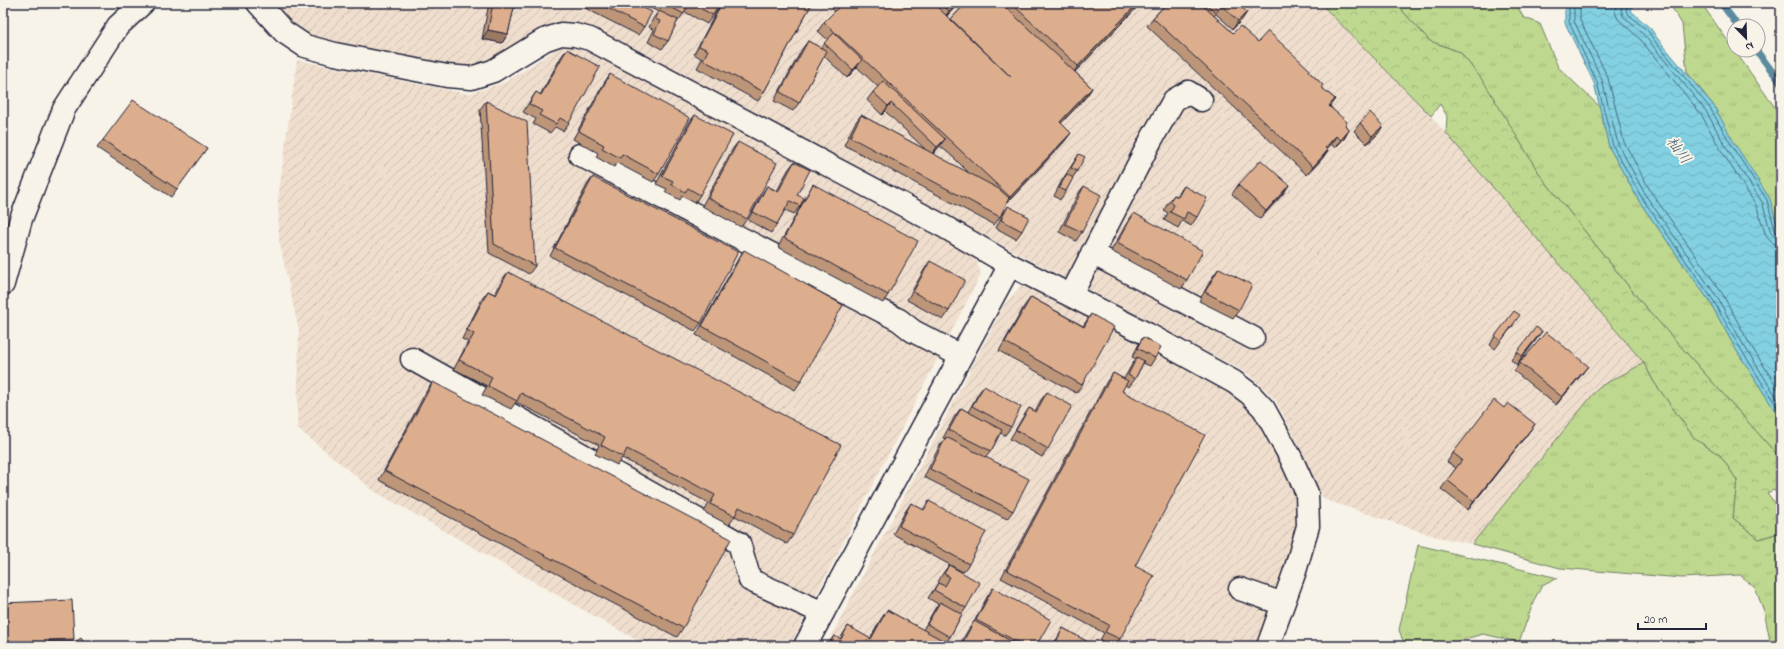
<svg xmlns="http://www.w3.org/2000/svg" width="1784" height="649" viewBox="0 0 1784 649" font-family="'Indie Flower','Klee One',sans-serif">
	<defs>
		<pattern id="industrial-furrows" width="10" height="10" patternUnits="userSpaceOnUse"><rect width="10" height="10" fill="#efdecd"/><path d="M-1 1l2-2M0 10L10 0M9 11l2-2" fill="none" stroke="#cdbeb1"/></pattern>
		<pattern id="grass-tufts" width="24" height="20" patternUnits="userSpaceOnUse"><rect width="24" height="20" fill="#bed88f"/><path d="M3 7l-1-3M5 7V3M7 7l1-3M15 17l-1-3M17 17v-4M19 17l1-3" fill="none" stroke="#a3b97c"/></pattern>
		<pattern id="forest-crowns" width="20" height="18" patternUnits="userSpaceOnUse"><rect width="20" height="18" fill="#bed88f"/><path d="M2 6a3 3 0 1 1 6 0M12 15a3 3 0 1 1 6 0" fill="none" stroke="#a3b97c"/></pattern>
		<pattern id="water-waves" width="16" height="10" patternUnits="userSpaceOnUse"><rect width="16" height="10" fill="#82d0e1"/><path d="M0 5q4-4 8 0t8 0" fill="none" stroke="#70b2c2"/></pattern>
	</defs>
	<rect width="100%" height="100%" fill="#f7f3e8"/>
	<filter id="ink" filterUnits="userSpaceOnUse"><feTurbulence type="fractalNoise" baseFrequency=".025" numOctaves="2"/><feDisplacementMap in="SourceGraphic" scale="8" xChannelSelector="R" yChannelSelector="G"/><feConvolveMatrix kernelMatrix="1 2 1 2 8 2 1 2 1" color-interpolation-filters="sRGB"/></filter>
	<g filter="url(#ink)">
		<path fill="url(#industrial-furrows)" d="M274 3H1320L1431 116 1644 363 1599 387 1472 544 1437 537 1326 500 1319 494 1300 448 1275 399 1247 373 581 25 571 21 559 23 532 36 505 55 467 70 309 41Z
			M564 44 589 52 975 257 981 274 790 646H647L374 491 297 428 299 331 279 240 278 199 297 60 468 94 506 82Z
			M1021 285 1036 288 1232 393 1264 424 1297 501 1294 544 1256 646H826L1004 305Z"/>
		<path fill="url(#grass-tufts)" stroke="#707d65" d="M1395 3H1516L1523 17 1540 24 1558 67 1600 107 1609 147 1639 201 1710 302 1735 348 1781 420V459L1641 302 1540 175 1484 83 1460 52 1430 41Z
			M1669 3H1701L1781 116V232L1714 106 1687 72 1682 24Z
			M1644 363 1654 382 1695 439 1720 455 1737 480 1733 518 1759 539 1781 532V646H1771L1764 611 1755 588 1740 575 1682 578 1560 568 1472 544 1599 387Z
			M1418 545 1558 578 1542 586 1535 598 1519 642 1483 634 1440 646H1405L1399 630Z"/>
		<path fill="url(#forest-crowns)" stroke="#707d65" d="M1320 3H1395L1430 41 1460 52 1484 82 1540 175 1641 302 1781 459V498L1774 490 1767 493 1781 510V532L1759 539 1733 518 1737 480 1720 455 1695 439 1654 382 1644 363 1446 133 1447 116 1440 104 1431 116Z"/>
		<path fill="url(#water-waves)" stroke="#5c8a9f" d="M1565 3H1635L1630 10 1651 29 1657 38 1714 106 1735 144 1770 199 1778 228 1781 232V420L1735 348 1710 302 1639 201 1609 147 1594 83 1565 23Z"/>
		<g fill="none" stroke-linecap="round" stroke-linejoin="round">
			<path stroke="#48687d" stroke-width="1" d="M1569 3V22L1597 82 1613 146 1642 198 1713 300 1739 346 1781 413
				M1574 3V21L1602 80 1618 144 1646 196 1717 297 1743 344 1781 404
				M1580 3V20L1608 78 1624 142 1651 192 1722 293 1748 341 1781 393
				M1616 3 1615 12 1618 19 1640 39 1701 114 1722 152 1756 205 1766 236 1772 243 1781 245
				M1624 3 1621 9 1623 16 1644 35 1706 111 1727 149 1762 202 1771 233 1775 237 1781 239
				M1630 3 1626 9 1627 13 1648 31 1654 40 1710 108 1732 146 1767 200 1775 230 1777 233 1781 234"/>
			<path stroke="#5c8a9f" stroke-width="7" d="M1721 3 1738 26
				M1756 50 1781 83
				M1480 646H1508"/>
			<defs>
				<path id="minor" d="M258 3 284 32 305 46 335 54 447 76 471 78 493 71 544 40 561 34 575 35 590 39 943 226 1010 265 1147 334 1234 382 1250 394 1264 409 1291 458 1307 493 1308 526 1295 571 1268 646
					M580 155 899 320 913 331 961 356
					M1092 253 1253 338
					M3 284 21 219 64 109 118 26 143 3
					M1071 295 1151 140 1174 100 1188 92 1201 100
					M412 359 739 543 750 580 823 613
					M1240 589 1283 604
					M805 646 1010 265"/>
			</defs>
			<use href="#minor" stroke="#22223b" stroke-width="25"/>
			<use href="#minor" stroke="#f7f3e8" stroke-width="22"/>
		</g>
		<path fill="#bd9679" stroke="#22223b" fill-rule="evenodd" d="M489 3H515L508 34 502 43 482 39Z
			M587 3H634L644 27 638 35 585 8Z
			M642 3H720L713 15 707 24 685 12 677 22 668 41 662 49 648 42 654 30 649 27 653 19 658 12Z
			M721 3H812L764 92 758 101 697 68 702 59 694 54Z
			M836 3H959L947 16 950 20 966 3H1141L1075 72 1092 88 1086 97 1061 123 1065 141 1006 204 1000 217 994 225 844 145 855 123 861 115 926 150 885 111 882 115 867 100 873 92 878 87 857 67 847 78 824 56 799 103 793 111 774 101 802 49 808 41 821 48 828 40 818 31 824 22 835 11 832 9ZM940 146 953 157 970 174 933 154Z
			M1167 3H1213L1219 9 1221 5 1247 12 1241 21 1233 29 1216 14 1214 16 1233 33 1258 42 1308 71 1323 85 1321 87 1335 99 1330 106 1349 130 1344 139 1335 148 1331 144 1327 149 1328 150 1322 159 1307 175 1147 26 1153 18Z
			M567 49 569 123 563 131 555 127 550 133 533 124 536 119 523 112 530 101 536 92 540 95 561 57Z
			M610 74 659 174 653 182 617 163 614 167 596 157 598 153 573 139 604 83Z
			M486 101 535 266 529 274 489 253 480 109Z
			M695 115 700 195 695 203 682 196 680 200 665 192 667 189 656 184 689 123Z
			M1360 123 1378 134 1367 144 1354 131Z
			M103 140 207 148 171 197 97 148Z
			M738 142 747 219 741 227 702 206 732 150Z
			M1079 154 1077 171 1073 177 1066 191 1060 200 1054 196 1061 182Z
			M794 162 797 195 800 206 794 214 785 210 777 224 771 233 748 220 762 194 767 186 777 191 788 170Z
			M593 177 701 323 695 331 550 256 587 185Z
			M813 184 888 295 883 303 778 247Z
			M1238 185H1289L1283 194 1260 219 1232 194Z
			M1084 186 1082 232 1076 241 1059 232 1078 194Z
			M1184 186 1197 217 1191 226 1182 221 1178 228 1164 220 1168 213 1164 210 1168 203 1174 195 1177 196Z
			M1008 206 1022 231 1016 239 996 228 1003 214Z
			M1134 213 1187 280 1181 289 1111 251 1128 221Z
			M744 250 801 381 795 390 696 335 738 259Z
			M930 261 949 311 943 320 907 300 924 270Z
			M1219 268 1239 310 1233 318 1199 301 1213 276Z
			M508 272 793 535 787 544 735 516 729 525 704 512 709 503 622 458 617 465 595 454 599 445 516 402 511 409 482 395 487 386 454 369 468 342 462 339 482 299 488 291 495 294 502 280Z
			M1031 297 1083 326 1091 314 1082 385 1076 393 999 351 1025 305Z
			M1514 324 1495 349 1490 345 1495 336Z
			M1542 331 1517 365 1511 360 1517 352Z
			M1143 337 1155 358 1150 366 1143 363 1135 379 1129 387 1125 385 1122 391 1135 566 1120 639 1115 646H1110L1100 640 1104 633 1001 578 1107 381 1113 373 1124 379 1131 366 1136 359 1132 357 1138 346Z
			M1520 363 1582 374 1556 405 1514 371Z
			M433 382 683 628 677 637 379 480 427 390Z
			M984 386 1011 427 1005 435 1000 433 991 451 986 457 1013 511 1007 519 924 477 940 445 945 439 943 438 955 416 961 408 968 412 978 394Z
			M1047 392 1048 449 1042 457 1010 439 1023 417 1029 408 1035 411 1041 400Z
			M1529 432 1468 510 1441 489 1456 468 1447 462 1453 453Z
			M929 501 969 564 963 572 893 534 905 512 911 503 923 510Z
			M949 565 966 608 962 614 950 637 944 646H827L834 636 840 639 848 626 870 639 881 619 887 610 923 630 934 610 938 604 928 598 938 583V582L943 573Z
			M993 588 1036 646H959L968 630 974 622 987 597Z
			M1063 628 1095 646H1052L1058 637Z"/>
		<path fill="#9a7a63" stroke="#22223b" d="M957 3H959L943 19 949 11Z
			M1138 3H1141L1072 75 1078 66Z
			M1247 12 1241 21 1233 29 1238 21Z
			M488 30 508 34 502 43 482 39Z
			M862 60 856 68 847 78 853 70Z
			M1092 88 1086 97 1054 131 1060 122Z
			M891 103 882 115 888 106Z
			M1383 126 1378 134 1367 144 1372 136Z
			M1349 130 1344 139 1335 148 1341 140Z
			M1071 133 1065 141 1004 206 1010 197Z
			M1336 136 1331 144 1320 156 1325 148Z
			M945 139 939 147 931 155 937 147Z
			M1328 150 1322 159 1307 175 1313 167Z
			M1289 185 1283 194 1260 219 1266 211Z
			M1542 331 1536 340 1517 365 1522 356Z
			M1588 366 1582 374 1556 405 1562 397Z
			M1535 424 1529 432 1468 510 1474 501Z
			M74 639 69 646H33L49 640Z
			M12 642 10 646H3V643Z"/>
		<path fill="#dcae8d" stroke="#22223b" d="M493 3H515L508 34 488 30Z
			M598 3H634L652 12 644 27Z
			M663 3H689L684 14Z
			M690 3H720L713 15Z
			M722 3H812L764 92 703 60 708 50 699 46Z
			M841 3H933L1011 77 951 19 966 3H1001L1092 88 1060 122 1071 133 1010 197 824 22 842 4Z
			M941 3H957L949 11Z
			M1011 3H1138L1078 66Z
			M1167 3H1200L1233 33 1240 26 1258 42 1268 31 1309 69 1308 71 1323 85 1321 87 1335 99 1329 106 1347 122 1345 125 1349 130 1341 140 1336 136 1325 148 1328 150 1313 167 1153 18Z
			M1205 3H1213L1219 9 1216 13Z
			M1224 3H1236L1247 12 1238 21 1221 5Z
			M659 11 678 20 668 41 654 34 660 21 655 19Z
			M834 33 862 60 853 70 824 43Z
			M808 41 827 51 799 103 780 92Z
			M567 49 600 67 569 123 560 118 556 124 539 115 542 111 529 104 536 92 541 95Z
			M610 74 690 118 659 174 622 154 620 158 602 148 604 145 579 131Z
			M883 81 945 139 937 147 891 103 888 106 873 92Z
			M133 100 207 148 177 189 103 140Z
			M486 101 527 122 535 266 494 244Z
			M1370 112 1383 126 1372 136 1360 123Z
			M695 115 733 135 700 195 688 188 685 192 671 184 673 181 662 176Z
			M861 115 999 189 1009 198 1000 217 850 137Z
			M738 142 777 163 747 219 708 198Z
			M1079 154 1085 157 1077 171 1071 168Z
			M1261 160 1289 185 1266 211 1238 185Z
			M794 162 810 170 797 195 804 198 800 206 790 201 777 224 753 212 767 186 778 192Z
			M1067 174 1073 178 1066 191 1059 188Z
			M593 177 738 252 701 323 555 248Z
			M813 184 918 241 888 295 784 238Z
			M1084 186 1101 195 1082 232 1065 224Z
			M1184 186 1207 198 1197 217 1187 212 1184 219 1170 212 1174 205 1170 201 1174 195 1178 197Z
			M1008 206 1029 217 1022 231 1001 220Z
			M1134 213 1203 251 1187 280 1117 243Z
			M744 250 843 305 801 381 702 326Z
			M930 261 965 280 949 311 913 292Z
			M1219 268 1252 285 1239 310 1205 292Z
			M508 272 841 445 793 535 739 507 735 516 710 504 715 495 627 449 623 457 601 445 605 437 521 393 517 401 488 386 492 377 459 360 474 334 467 330 488 291 496 295Z
			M1031 297 1084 327 1091 314 1114 327 1082 385 1005 342Z
			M1514 311 1520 315 1501 341 1495 336Z
			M1536 327 1542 331 1522 356 1517 352Z
			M1546 332 1588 366 1562 397 1520 363Z
			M1143 337 1161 347 1155 358 1137 348Z
			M1137 357 1144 361 1135 379 1128 375Z
			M1113 373 1128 381 1122 391 1205 435 1135 566 1154 576 1120 639 1105 632 1109 625 1007 570Z
			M433 382 731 539 683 628 385 471Z
			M984 386 1021 407 1011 427 972 406Z
			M1047 392 1072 406 1048 449 1016 430 1029 408 1036 412Z
			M1494 400 1504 408 1508 403 1535 424 1474 501 1447 480 1462 460 1453 453Z
			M961 408 1002 430 991 451 949 430Z
			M946 437 1029 479 1013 511 930 469Z
			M929 501 986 532 969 564 899 526 911 503 924 510Z
			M949 565 980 583 966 608 934 590 938 583 945 586 950 577 944 574Z
			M993 588 1051 620 1036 646H1025L976 620Z
			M72 600 74 639 49 640 50 645 12 646V642L3 643V603Z
			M940 602 962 614 950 637 927 624Z
			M887 610 946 642 944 646H828L834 636 841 639 848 626 871 639Z
			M974 621 1020 646H961Z
			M1063 628 1095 646H1054Z
			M81 638 86 646H69Z"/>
	</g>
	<g text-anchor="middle" stroke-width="4" stroke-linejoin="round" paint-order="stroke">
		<g font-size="15" font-style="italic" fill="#3f566d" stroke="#f7f3e8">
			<text transform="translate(1679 150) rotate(53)" y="5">杣川</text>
		</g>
	</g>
	<rect width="1784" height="649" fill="none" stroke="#f7f3e8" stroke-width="16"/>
	<rect x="8" y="8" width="1768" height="633" fill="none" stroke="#22223b" stroke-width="1.5" filter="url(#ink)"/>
	<g transform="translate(1746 38) rotate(157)"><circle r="19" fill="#f7f3e8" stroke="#a29fa3"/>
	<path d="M0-3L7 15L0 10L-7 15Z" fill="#22223b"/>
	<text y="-6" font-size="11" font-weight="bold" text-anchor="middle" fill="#22223b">N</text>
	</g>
	<path d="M1638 623v6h68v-6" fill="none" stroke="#22223b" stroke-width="2"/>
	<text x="1644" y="623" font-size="12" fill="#22223b" stroke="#f7f3e8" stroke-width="3" paint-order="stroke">20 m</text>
</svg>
